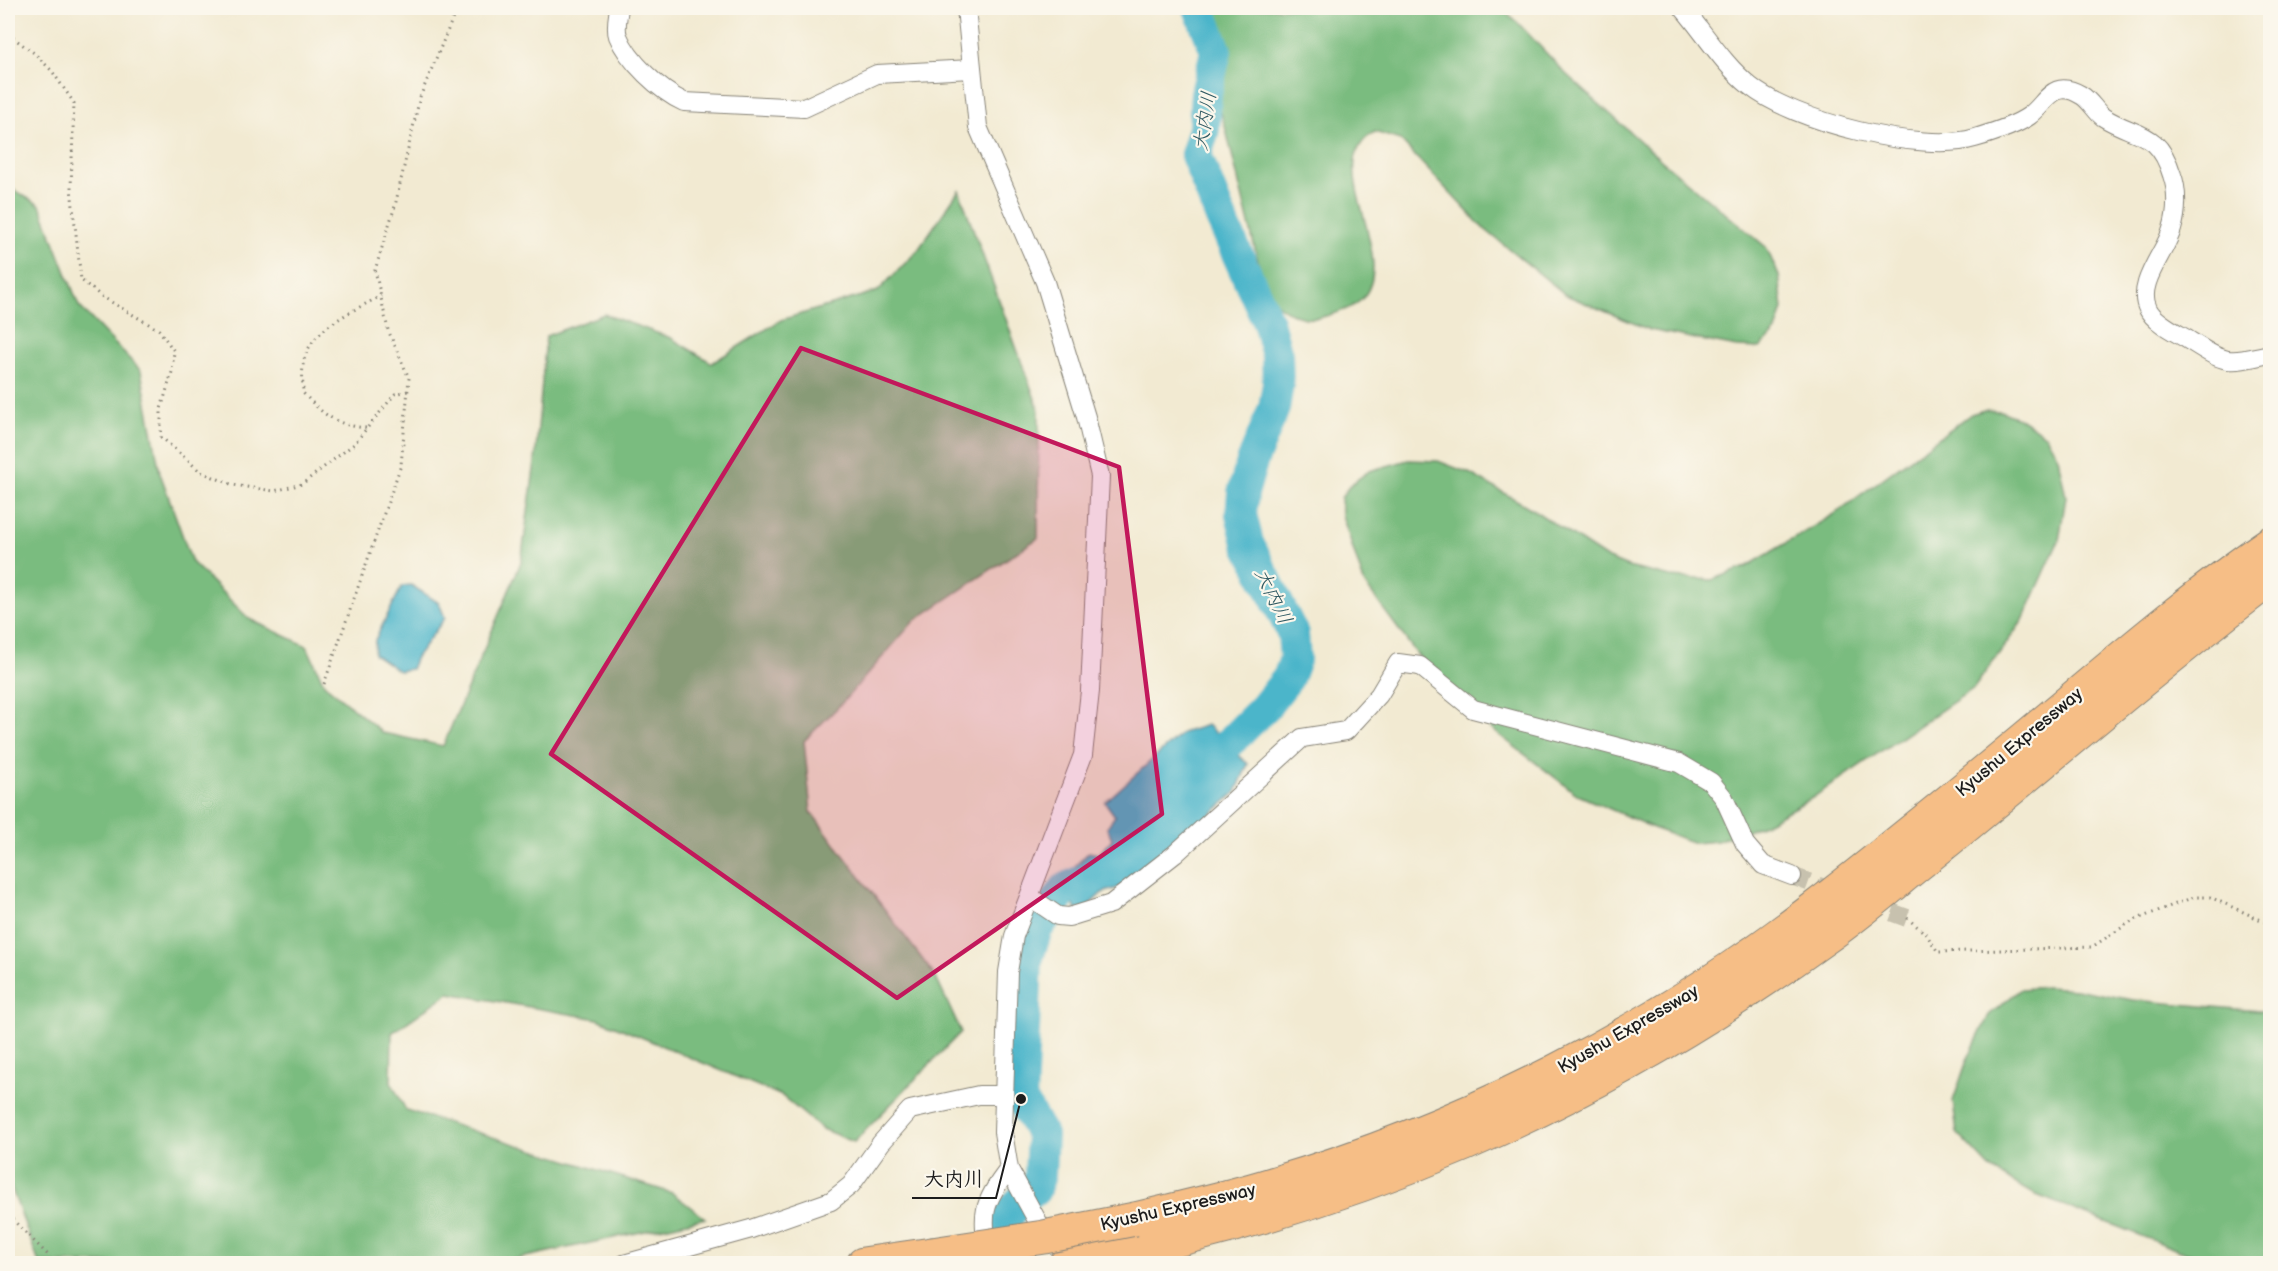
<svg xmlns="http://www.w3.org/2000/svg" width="2278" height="1271" viewBox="0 0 2278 1271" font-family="'Balsamiq Sans','Klee One',sans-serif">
	<rect width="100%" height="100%" fill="#fbf7ec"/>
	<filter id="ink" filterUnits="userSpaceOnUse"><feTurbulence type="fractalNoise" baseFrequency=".0167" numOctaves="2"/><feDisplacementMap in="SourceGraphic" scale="12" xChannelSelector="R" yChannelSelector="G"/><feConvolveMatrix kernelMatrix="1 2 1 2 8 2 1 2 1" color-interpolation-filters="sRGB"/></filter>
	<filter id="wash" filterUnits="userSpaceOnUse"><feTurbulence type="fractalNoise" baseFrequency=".008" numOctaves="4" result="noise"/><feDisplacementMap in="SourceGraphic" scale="24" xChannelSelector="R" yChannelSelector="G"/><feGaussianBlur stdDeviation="1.35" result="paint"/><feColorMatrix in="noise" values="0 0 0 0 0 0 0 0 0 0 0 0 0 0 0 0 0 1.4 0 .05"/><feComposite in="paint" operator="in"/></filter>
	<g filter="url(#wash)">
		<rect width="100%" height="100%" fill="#f2ead2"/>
		<path fill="#7abc7f" stroke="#4b6c4e" stroke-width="1.5" d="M1195 8H1500L1519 24 1566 74 1662 161 1766 247 1779 276 1783 309 1776 331 1760 348 1737 347 1650 330 1566 295 1482 227 1400 140 1375 132C1316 162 1409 266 1356 304 1348 310 1336 313 1326 316 1302 324 1282 311 1266 294L1226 130 1194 21Z
			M8 187 40 205 79 306 141 371 160 473 192 562 249 619 307 646 324 684 383 733 443 746 521 562 535 462 546 336 604 314 671 338 712 363 781 320 878 291 918 250 959 190 1039 410 1038 538 914 621 843 702 804 741 811 812 935 976 961 1032 854 1142 822 1129 782 1096 598 1019 449 993 392 1033 391 1082 406 1110 672 1193 705 1218 498 1263H39L11 1187 8 1183Z
			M1984 410 2001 411 2025 421 2046 436 2058 457 2066 497 2059 540 2023 620 1974 688 1812 798 1760 826 1717 841 1695 843 1658 830 1578 795 1448 696 1364 583 1342 515 1341 498 1350 485 1369 471 1408 460 1438 461 1469 473 1532 509 1608 559 1628 567 1671 577 1712 580 1746 567 1833 515 1971 414Z
			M2046 987 2076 989 2133 1000 2270 1012V1263H2230L2180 1251 2034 1194 1992 1170 1957 1133 1953 1101 1967 1060 1989 1015 2021 989Z"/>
		<path fill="#4cb5ca" stroke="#346873" stroke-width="1.5" d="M411 585 439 603 445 618 416 657 411 669 399 671 374 654 375 640 402 586Z
			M1207 725 1248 764 1236 792 1133 883 1102 893 1087 907 1076 910 1069 894 1056 885 1089 852 1099 854 1112 839 1107 827 1115 816 1105 802 1182 733Z"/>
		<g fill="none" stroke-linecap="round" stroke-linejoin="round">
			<path stroke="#4cb5ca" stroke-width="32" d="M1198 774 1265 707 1288 678 1295 659 1293 634 1248 543 1241 514 1243 493 1252 462 1274 408 1278 384 1277 355 1268 322 1221 218 1196 155 1204 129 1206 94 1216 51 1199 8
				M1009 1264C1004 1224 1000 1214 1035 1190L1040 1175 1042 1135 1021 1099 1027 960 1037 929 1065 889 1102 871"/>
		</g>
	</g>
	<g filter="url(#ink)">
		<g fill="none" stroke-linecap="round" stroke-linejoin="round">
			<path stroke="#c7c1ae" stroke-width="18" stroke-dasharray="18 9" stroke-linecap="butt" d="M1792 876 1838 893
				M1867 903 1907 918"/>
			<defs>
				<path id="minor" d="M619 8C618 16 615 28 618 36 628 61 660 91 684 102L804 108 877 74 971 69
					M966 8 978 127 1045 282 1086 417 1100 476 1090 691 1083 755 1014 936 1008 972 1003 1132 1009 1169 1049 1242
					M1683 8C1705 34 1724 65 1750 86 1793 121 1922 154 1975 138 1992 133 2015 126 2029 116 2047 103 2052 78 2081 95 2090 100 2095 111 2103 117 2136 138 2158 129 2172 175 2178 191 2177 213 2172 229 2166 252 2135 284 2148 309 2154 322 2175 332 2187 339 2227 364 2224 364 2270 354
					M1030 897 1058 916 1069 917 1111 904 1175 854 1302 738 1346 731 1379 695 1398 663 1420 666 1473 709 1679 763 1711 782 1724 798 1745 844 1763 865 1792 876
					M624 1264 751 1229 831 1201 851 1185 881 1143 910 1110 979 1095H1003
					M990 1264C983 1217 978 1208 1009 1169"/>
				<path id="motorway" d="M1135 1219C1180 1208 1227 1198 1272 1184 1464 1127 1649 1034 1809 912 1890 850 1970 784 2049 718 2121 658 2193 596 2270 543
					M863 1264 932 1254
					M1066 1264C1352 1210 1589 1108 1825 938 1858 915 1888 889 1919 864 2037 770 2150 670 2270 579"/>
			</defs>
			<use href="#minor" stroke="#878377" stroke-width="20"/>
			<use href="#motorway" stroke="#878377" stroke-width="35"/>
			<path stroke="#878377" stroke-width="3" stroke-dasharray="1.5 4.5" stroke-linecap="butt" d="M8 34 34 53 52 71 74 103 71 188 81 280 101 296 159 330 174 351 172 372 161 409V437L201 472 233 485 274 491 302 484 354 444 395 394 408 391
				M366 428C335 425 324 415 303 393 303 384 302 374 303 365 308 329 353 311 381 296
				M324 684 401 465 409 378 388 330 375 270 395 206 420 97 457 8
				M1907 918 1926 934 1938 952 2092 947 2132 921 2194 897H2210L2221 902 2270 924
				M8 1215 48 1255"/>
			<use href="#minor" stroke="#fff" stroke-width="18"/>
			<use href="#motorway" stroke="#f6be86" stroke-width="33"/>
			<defs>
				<path id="motorway-bridge" d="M932 1254 1044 1237 1135 1219"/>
			</defs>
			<use href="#motorway-bridge" stroke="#878377" stroke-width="35" stroke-linecap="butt"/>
			<use href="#motorway-bridge" stroke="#f6be86" stroke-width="33"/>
		</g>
	</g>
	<path fill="#c2185b" fill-opacity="0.2" stroke="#c2185b" stroke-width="4.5" stroke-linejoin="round" d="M801 348 1119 467 1162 814 897 998 551 754Z"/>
	<g text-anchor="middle" stroke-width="4.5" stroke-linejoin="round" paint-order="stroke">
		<g font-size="18" fill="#1c1c1c" stroke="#fbf7ec">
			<text transform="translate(2019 742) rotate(-40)" y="6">Kyushu Expressway</text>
			<text transform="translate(1628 1029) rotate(-30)" y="6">Kyushu Expressway</text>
			<text transform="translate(1178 1207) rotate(-13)" y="6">Kyushu Expressway</text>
		</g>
		<g font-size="20" font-style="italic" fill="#2f5962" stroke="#fbf7ec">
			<text transform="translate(1204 121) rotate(-81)" y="7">大内川</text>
			<text transform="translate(1274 596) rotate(64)" y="7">大内川</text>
		</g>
	</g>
	<path fill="none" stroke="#1c1c1c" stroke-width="2" d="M1021 1099L996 1198H912"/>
	<circle fill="#1c1c1c" stroke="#fbf7ec" stroke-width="2" cx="1021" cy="1099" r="6"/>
	<g font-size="20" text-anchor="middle" font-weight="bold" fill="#1c1c1c" stroke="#fbf7ec" stroke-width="4.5" stroke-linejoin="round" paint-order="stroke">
		<text x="954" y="1186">大内川</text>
	</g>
	<rect width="2278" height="1271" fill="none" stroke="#fbf7ec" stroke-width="30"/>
</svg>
